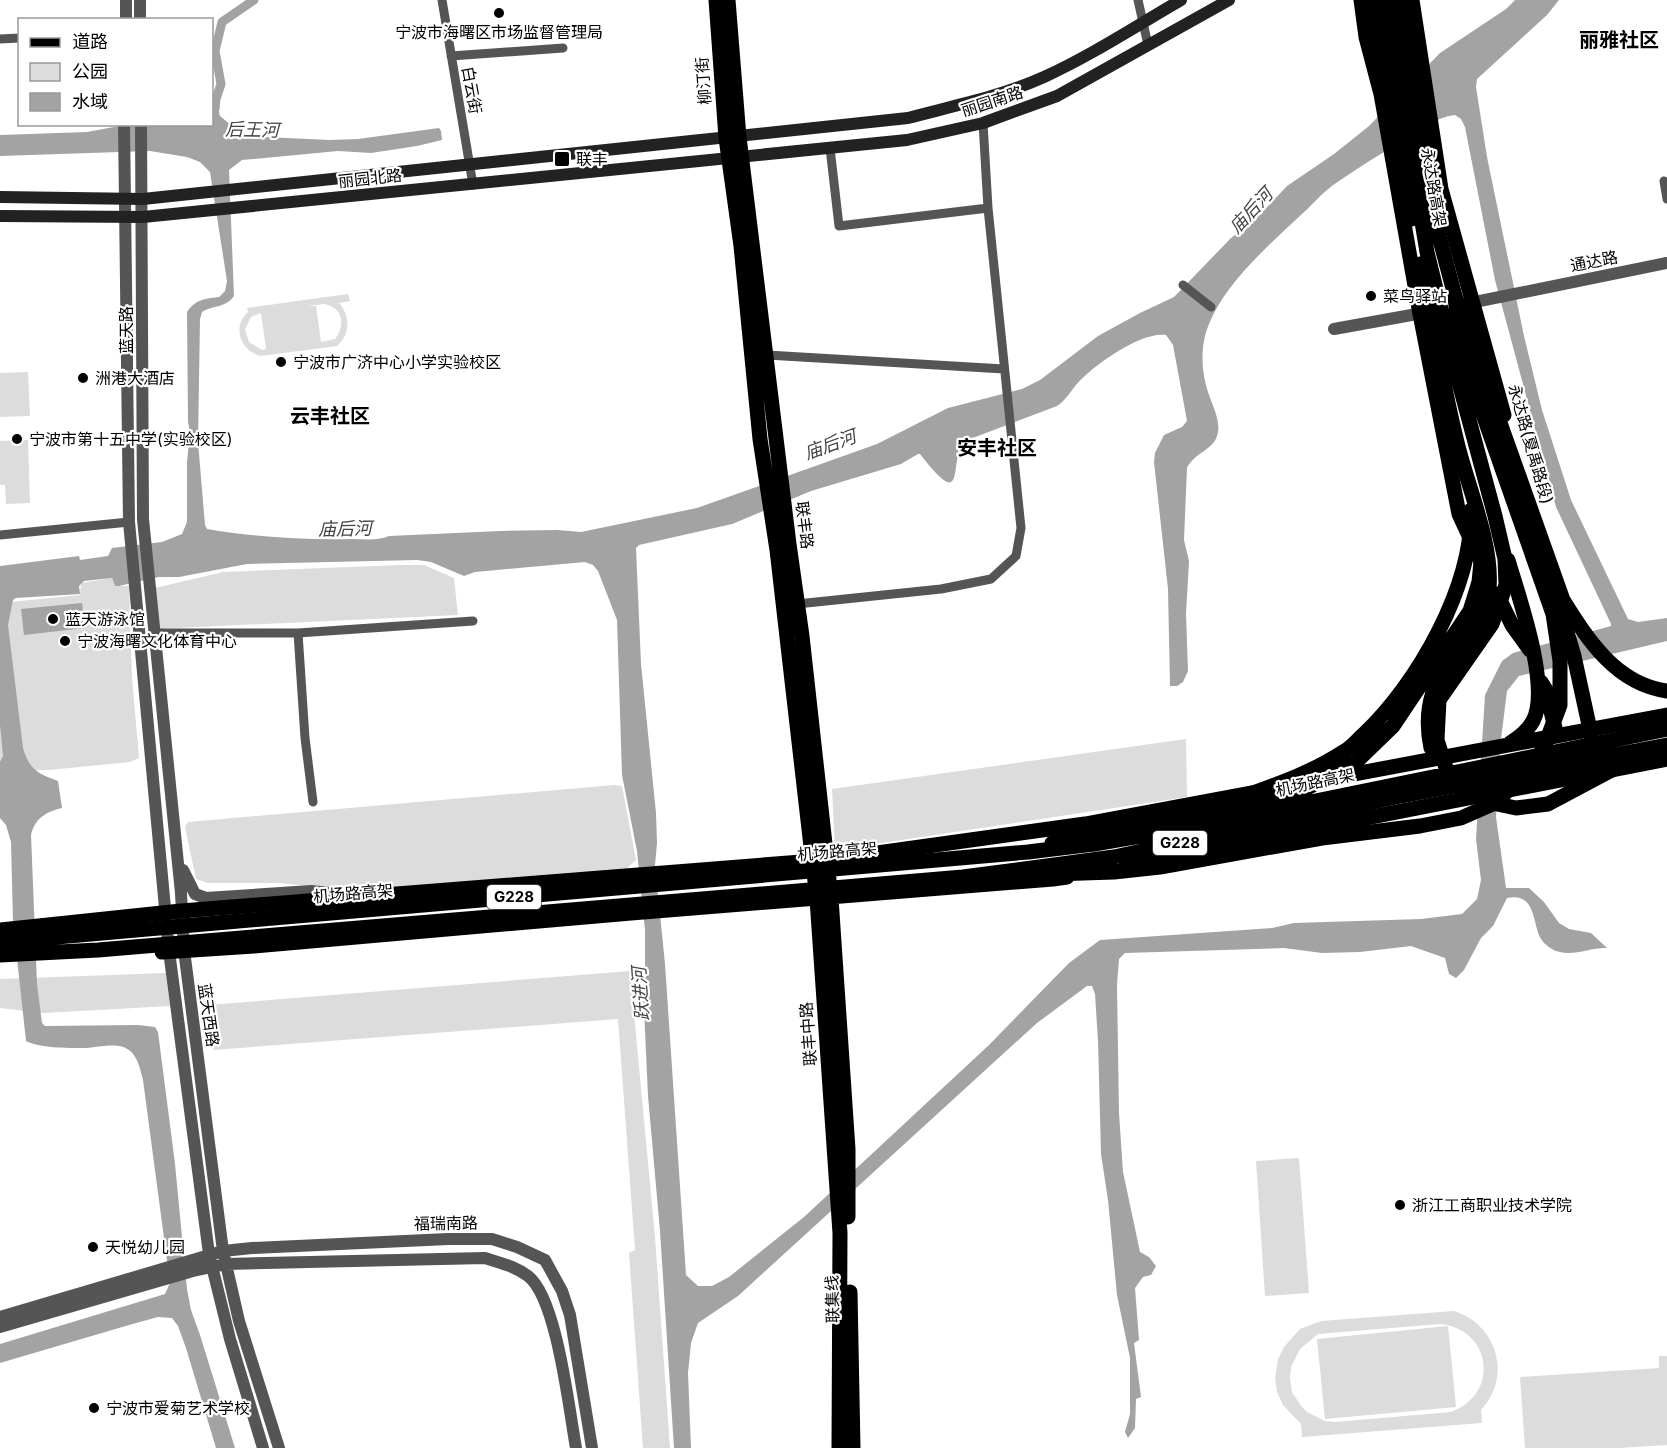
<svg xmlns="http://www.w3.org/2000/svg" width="1667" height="1448" viewBox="0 0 1667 1448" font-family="Inter,'Noto Sans SC',sans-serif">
	<rect width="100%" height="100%" fill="#fff"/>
	<path fill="#dcdcdc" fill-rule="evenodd" d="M348 294 350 301 339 303C350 315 351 334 337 346L261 356C241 352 231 327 248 312L247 308ZM324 304C343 307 346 325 335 339L321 342 316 306H308ZM261 313 266 349 262 350 249 342 245 329 251 317Z
		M28 372 30 416 0 417V373Z
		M28 440 30 503 6 504 5 485H0V441Z
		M401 565H424L454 578 458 615 154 629 155 588 223 572Z
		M112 578 115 586H129L132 678 139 758 130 762 49 770 0 771V603L80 595 81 583Z
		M1186 739 1187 797 835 850 832 789Z
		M614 785 622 786 636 860 624 871 372 892 279 883H208L196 879 185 827 188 822Z
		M630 971 655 1237 670 1448H643L629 1253 635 1250 618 1019 213 1050 209 1005Z
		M166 973 170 1006 43 1013 0 1008V979Z
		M1299 1158 1309 1293 1265 1296 1256 1161Z
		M1454 1311C1498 1325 1512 1377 1481 1410L1482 1423 1302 1437 1301 1424 1283 1405 1277 1392 1275 1379 1278 1359 1284 1347 1300 1329 1321 1321ZM1440 1324C1492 1329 1500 1394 1451 1412L1335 1422 1325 1421 1307 1412 1301 1406 1292 1392 1290 1379 1291 1367 1300 1349 1318 1334Z
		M1448 1326 1456 1407 1325 1419 1317 1339Z
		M1659 1356H1667V1445L1619 1448H1525L1520 1377 1659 1368Z"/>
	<path fill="#a3a3a3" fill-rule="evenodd" d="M1515 0H1559L1547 15 1477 79 1476 87 1487 157 1524 336 1542 410 1571 500 1628 619 1638 622 1667 618V641L1519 676 1507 691 1501 739 1496 817 1506 888H1529L1544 902 1559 923 1569 929 1591 933 1607 948C1590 947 1569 959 1552 949 1547 946 1541 941 1539 935 1533 920 1534 892 1507 898L1493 926 1481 938 1464 970 1456 978 1449 974 1445 958 1411 946 1360 952 1322 953 1284 948 1125 953 1119 959 1117 985 1119 1113 1123 1172 1140 1252 1149 1257 1156 1266 1151 1275 1143 1277 1135 1288 1139 1340 1134 1343 1141 1397 1136 1399 1135 1428 1128 1438 1125 1432 1130 1414V1358L1117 1295 1108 1200 1101 1154 1098 1041 1095 994 1092 986H1087L1037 1023 738 1296 698 1323 691 1343 688 1373 691 1448H674L660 1231 648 1096 643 987 645 969V930L637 851 622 775 617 620 598 571 593 565 585 562 475 572 464 576 431 562 417 560 247 564 179 577H159L119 586H115L112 578 84 581 79 586 80 594 16 598 13 600 8 625 23 748C29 770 39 774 58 781L62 808C46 812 35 818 31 835L37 984 42 1023 45 1026 138 1025 155 1027 158 1032 175 1164 187 1289 191 1310 200 1335 235 1448H216L186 1348 178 1326 172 1318 158 1317 129 1325 0 1363V1344L165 1294 170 1283 143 1080C140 1069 138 1057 129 1050 118 1041 96 1048 83 1048 67 1048 39 1048 26 1041L13 922 11 842 6 825 0 818V762L3 756 0 725V566L79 556 80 560 108 556 112 548 162 542 182 534 187 522V462L190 432 188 422 187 312C196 299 204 299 219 297L225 291 227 281 210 172 200 162 187 157 150 151 0 156V135L87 132 114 127 151 125 212 124V96L220 98 217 105 220 116 244 136 330 140 358 139 439 128 441 131 442 140 417 146 371 153 338 151 242 160 229 170 234 296C226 308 213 305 202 312L200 319 198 442 205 525 207 529C255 537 304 540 352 539 365 539 377 541 389 536L500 531 557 530 581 532 697 508 877 444 948 408 1022 389 1040 380 1098 336 1140 313 1174 297 1231 238 1254 221 1287 186 1334 154 1369 126 1440 53 1506 9ZM1455 115 1461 119 1465 127 1495 280 1556 507 1611 624V626L1513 653 1502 661 1485 695 1476 839 1481 880 1477 899 1462 914 1421 919 1294 923 1272 928 1100 940 1069 963 989 1045 804 1217 729 1277 712 1286H698L686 1275 665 964 655 865 657 843 656 813 641 664 636 548 639 545 732 524 811 491 901 464 918 454H920C969 517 947 458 965 441L1057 406C1066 400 1070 392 1076 385 1092 366 1141 331 1166 335L1173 345 1187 421 1182 427 1164 435 1155 453 1154 462 1168 589 1170 686H1177L1183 682 1188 671 1186 614 1189 561 1184 540 1187 468C1194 453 1213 450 1217 436 1222 422 1212 405 1208 392 1201 371 1200 345 1209 324 1226 282 1270 244 1303 213 1314 203 1324 191 1336 183 1358 168 1380 154 1402 141 1418 131 1436 117 1455 115Z
		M82 603 85 628 24 635 21 609Z"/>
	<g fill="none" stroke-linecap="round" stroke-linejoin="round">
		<path stroke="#a3a3a3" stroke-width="9" d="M215 109 216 99 221 84 215 51 222 22 254 0"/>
		<path stroke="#555" stroke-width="9" d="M442 0 473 185
			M1138 0 1148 45
			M0 39 20 38
			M451 56 563 48
			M830 148 839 226 988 208
			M1664 181 1667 199
			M1183 285 1211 307
			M767 355 1004 369
			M0 535 129 522
			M797 604 941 589 991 579 1016 556 1021 528 988 208 983 123
			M154 633H298L473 621
			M298 633 305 738 313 802"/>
		<path stroke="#555" stroke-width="12" d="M140 0V20
			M126 20V0
			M124 124 129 522 169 951 209 1254 230 1339 263 1448
			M141 124 143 519 181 893 184 950 223 1251 239 1321 279 1448
			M1465 304 1667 263
			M1334 329 1428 312
			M183 870 195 894 206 898 311 891 338 894
			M0 1317 223 1251 252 1248 448 1239H492L517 1247 545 1260 562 1291 570 1315 592 1448
			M0 1327 193 1271 226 1264 485 1258C500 1263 515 1266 528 1276 557 1298 569 1410 576 1448"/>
		<path stroke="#222" stroke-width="12" d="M0 197 143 199 908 118C953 106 1002 96 1044 77 1092 55 1136 26 1181 0
			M0 216 143 217 907 140 983 123 1057 96 1229 0"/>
		<path stroke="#000" stroke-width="15" d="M716 0 726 138 741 246 760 439 777 550 817 899 840 1233 839 1448
			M728 0 739 137 789 544 802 636 831 898 848 1149V1217
			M1361 0 1366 37 1381 94 1420 314 1459 514 1486 572
			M1412 0 1441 189 1504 415
			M1508 560C1519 598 1551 687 1533 721 1528 730 1518 738 1510 743
			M1555 591 1574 656 1592 739
			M1497 594 1512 625 1530 650
			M1541 682 1546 690 1555 728
			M1275 789 1667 715
			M1126 865 1667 759
			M0 930 181 911 827 860 1085 824 1251 793
			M162 952 254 946 631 913 1053 879 1067 877
			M850 1292 853 1448"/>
		<path stroke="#000" stroke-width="15" d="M1374 0 1385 76 1412 219
			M1385 0 1427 252 1458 379 1495 516 1505 559 1506 585 1492 624 1439 700 1437 740 1446 768 1458 782 1483 801 1516 808 1548 804 1627 762 1642 758
			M1400 0 1409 75 1432 210 1455 296 1563 600C1588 640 1616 684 1667 691
			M1420 264C1432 322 1442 380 1456 438 1466 483 1493 542 1489 588 1487 610 1474 627 1461 644 1435 678 1422 705 1431 748
			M1239 798C1275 785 1311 773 1343 752 1351 748 1357 740 1364 734 1418 683 1473 586 1471 510
			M1052 843 1076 835 1209 809 1289 798 1357 761 1393 726 1470 611 1479 582 1481 562
			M1053 874 1114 872 1160 867 1322 838 1420 826 1461 818 1495 803 1532 767 1545 745 1560 705V661L1553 614 1470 377 1459 338 1455 296
			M0 942 1028 852 1094 844 1175 830 1667 729
			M0 955 98 950 963 877 1114 857 1396 797 1667 745"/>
	</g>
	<g fill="#000" stroke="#fff" stroke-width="2">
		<circle cx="499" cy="13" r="6"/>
		<rect x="554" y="151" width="16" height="16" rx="3"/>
		<circle cx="1371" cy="296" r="6"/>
		<circle cx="281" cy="362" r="6"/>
		<circle cx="83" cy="378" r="6"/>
		<circle cx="17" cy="439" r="6"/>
		<circle cx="53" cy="619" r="6"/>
		<circle cx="65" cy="641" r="6"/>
		<circle cx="1400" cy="1205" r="6"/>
		<circle cx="93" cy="1247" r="6"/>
		<circle cx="94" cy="1408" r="6"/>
	</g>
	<g text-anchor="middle" stroke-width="4.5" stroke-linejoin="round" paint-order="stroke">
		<g fill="#fff" stroke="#4c4c4c" stroke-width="1.5">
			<rect x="1153" y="831" width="54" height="24" rx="4.5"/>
			<rect x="487" y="885" width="54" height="24" rx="4.5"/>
		</g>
		<g font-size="15" font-weight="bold" fill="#000">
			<text x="1180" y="848">G228</text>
			<text x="514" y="902">G228</text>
		</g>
		<g font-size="16" fill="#000" stroke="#fff" text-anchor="start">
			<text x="499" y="38" text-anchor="middle">宁波市海曙区市场监督管理局</text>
			<text x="576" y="165">联丰</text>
			<text x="1383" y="302">菜鸟驿站</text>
			<text x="293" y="368">宁波市广济中心小学实验校区</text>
			<text x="95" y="384">洲港大酒店</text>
			<text x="29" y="445">宁波市第十五中学(实验校区)</text>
			<text x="65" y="625">蓝天游泳馆</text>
			<text x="77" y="647">宁波海曙文化体育中心</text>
			<text x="1412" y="1211">浙江工商职业技术学院</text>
			<text x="105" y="1253">天悦幼儿园</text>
			<text x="106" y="1414">宁波市爱菊艺术学校</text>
		</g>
		<g font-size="16" fill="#000" stroke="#fff">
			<text transform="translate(703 81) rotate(-94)" y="6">柳汀街</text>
			<text transform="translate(472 90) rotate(80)" y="6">白云街</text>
			<text transform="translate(992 101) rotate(-18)" y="6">丽园南路</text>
			<text transform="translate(370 178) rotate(-6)" y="6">丽园北路</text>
			<text transform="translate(1434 187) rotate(80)" y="6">永达路高架</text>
			<text transform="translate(1594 261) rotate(-11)" y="6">通达路</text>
			<text transform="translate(126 330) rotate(-90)" y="6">蓝天路</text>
			<text transform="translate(1531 444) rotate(74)" y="6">永达路(夏禹路段)</text>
			<text transform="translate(805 525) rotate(83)" y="6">联丰路</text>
			<text transform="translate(1315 782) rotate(-12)" y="6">机场路高架</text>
			<text transform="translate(837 851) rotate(-5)" y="6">机场路高架</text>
			<text transform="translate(353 893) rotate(-5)" y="6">机场路高架</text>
			<text transform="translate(209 1015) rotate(82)" y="6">蓝天西路</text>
			<text transform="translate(808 1034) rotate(-94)" y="6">联丰中路</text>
			<text transform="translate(446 1223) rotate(-1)" y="6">福瑞南路</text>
			<text transform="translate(832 1299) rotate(-91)" y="6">联集线</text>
		</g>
		<g font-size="18" font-style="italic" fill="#444" stroke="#fff">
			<text transform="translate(252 130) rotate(1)" y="6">后王河</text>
			<text transform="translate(1251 211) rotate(-47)" y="6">庙后河</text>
			<text transform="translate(830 445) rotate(-20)" y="6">庙后河</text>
			<text transform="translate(345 529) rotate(-1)" y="6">庙后河</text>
			<text transform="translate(641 994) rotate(-94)" y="6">跃进河</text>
		</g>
		<g font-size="20" font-weight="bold" fill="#000" stroke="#fff">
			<text x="1619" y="47">丽雅社区</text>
			<text x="330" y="423">云丰社区</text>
			<text x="997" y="455">安丰社区</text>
		</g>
	</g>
	<rect x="18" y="18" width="195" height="108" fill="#ffffff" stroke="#999999" stroke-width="1.5"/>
	<rect x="30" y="38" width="30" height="9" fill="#000000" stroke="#999999" stroke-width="1.5"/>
	<text x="72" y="48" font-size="18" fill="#000000">道路</text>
	<rect x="30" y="63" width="30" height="18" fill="#dcdcdc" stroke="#999999" stroke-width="1.5"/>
	<text x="72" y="78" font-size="18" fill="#000000">公园</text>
	<rect x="30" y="93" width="30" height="18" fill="#a3a3a3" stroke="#999999" stroke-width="1.5"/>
	<text x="72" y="108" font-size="18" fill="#000000">水域</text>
</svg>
